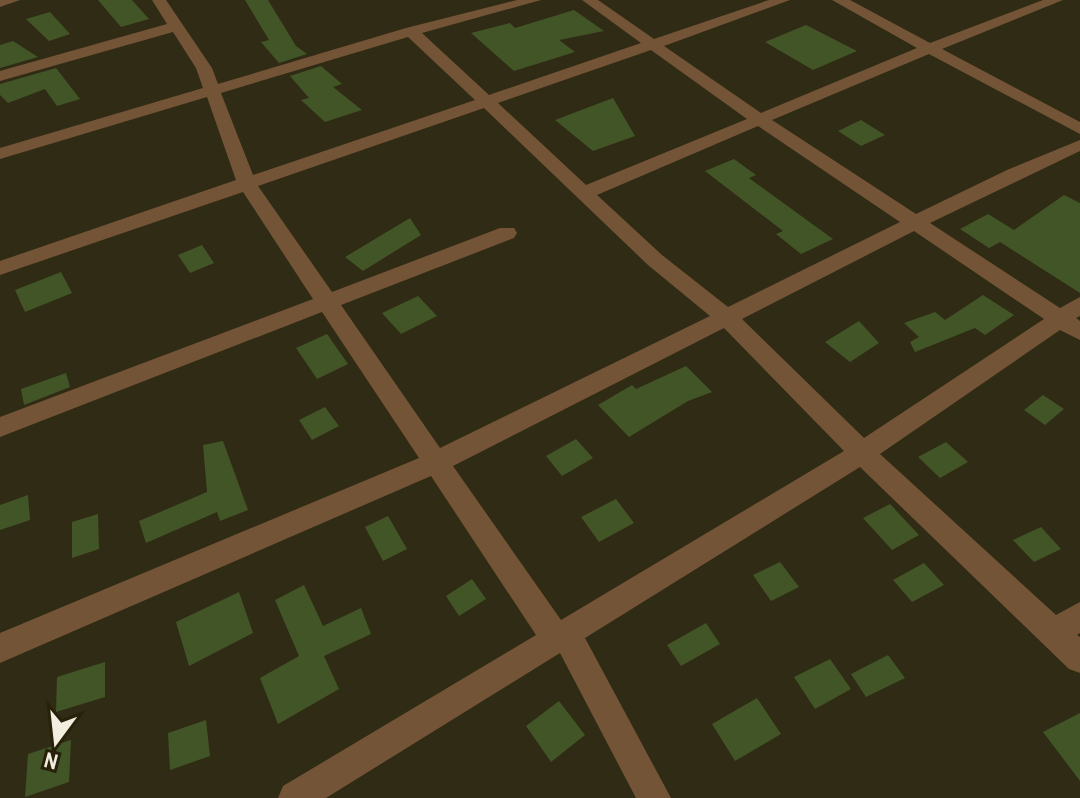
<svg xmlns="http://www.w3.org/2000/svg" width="1080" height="798" viewBox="0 0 1080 798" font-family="'Archivo Narrow',sans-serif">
	<rect width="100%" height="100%" fill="#302b14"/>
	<path fill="#425527" d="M98 0H132L149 19 121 27Z
		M245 0H268L296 46 307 54 279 63 261 42 269 40Z
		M574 10 604 31 559 40 575 52 514 71 471 33 510 23 515 28Z
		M50 12 70 34 49 41 26 19Z
		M806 25 857 51 813 70 765 42Z
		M13 41 38 57 0 68V45Z
		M321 66 342 84 333 87 362 110 325 122 301 100 309 98 290 76Z
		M56 68 80 99 57 106 45 89 8 103 0 95V84Z
		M613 98 635 136 593 151 555 120Z
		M861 120 885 135 861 146 838 131Z
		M734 159 756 175 749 178 833 239 801 254 776 234 783 231 705 171Z
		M1064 195 1080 203V293L1000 242 989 248 960 229 988 214 1014 230Z
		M410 218 421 235 363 271 345 257Z
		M202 245 214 263 190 273 178 255Z
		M61 272 72 293 25 312 15 290Z
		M983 295 1014 315 985 335 975 328 915 352 910 342 919 337 904 323 935 312 945 320Z
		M418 296 437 316 401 334 382 313Z
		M859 321 879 343 850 362 825 342Z
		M327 334 348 364 317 379 296 348Z
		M686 366 712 392 688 401 629 437 598 405 632 385 636 389Z
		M66 373 70 387 24 405 21 389Z
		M1043 395 1064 409 1045 425 1024 410Z
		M325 407 339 426 312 440 299 420Z
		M576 439 593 458 562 476 546 456Z
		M223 441 248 510 220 521 217 512 146 543 139 521 207 492 203 445Z
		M946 442 968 462 940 478 918 457Z
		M28 495 30 520 0 530V505Z
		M616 499 634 523 599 542 581 517Z
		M890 504 919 535 892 550 863 518Z
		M98 514 99 549 72 558V522Z
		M388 516 407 549 383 561 365 527Z
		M1041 527 1061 549 1034 562 1013 540Z
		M780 562 799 587 771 601 753 575Z
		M924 563 944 585 912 602 893 580Z
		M472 579 486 599 459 616 446 596Z
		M304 585 323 626 361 608 371 634 324 656 339 689 278 724 260 678 299 656 275 600Z
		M239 592 253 633 189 666 176 622Z
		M706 623 720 644 681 666 667 645Z
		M888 655 905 678 866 697 851 674Z
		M830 659 851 689 815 709 794 677Z
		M105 662V697L56 712 57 677Z
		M757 698 781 734 735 761 712 724Z
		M559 701 585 735 551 762 526 726Z
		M1080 713V781L1043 732Z
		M206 720 210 756 170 770 168 733Z
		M71 740 69 782 25 797 28 754Z"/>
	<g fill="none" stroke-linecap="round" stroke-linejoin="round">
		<path fill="#745437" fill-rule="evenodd" d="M0 0H20L0 7Z
			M152 0H166L212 68 218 84 406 28 517 0H541L422 33 489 95 641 43 582 0H598L654 39 769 0H790L664 46 761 113 917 48 832 0H850L930 43 1043 0H1063L942 49 1080 122V134L929 54 772 120 916 214 1007 170 1080 140V151L930 223 1060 308 1080 297V316L1076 318 1080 321V340L1060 330 880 454 1056 615 1080 602V633L1077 635 1080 637V673L1069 669 860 467 585 638 671 798H636L560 653 326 798H278L283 786 536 635 431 476 0 663V633L419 458 322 312 0 437V417L313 299 243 192 0 275V261L236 180 207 97 0 159V148L203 88 196 68 173 32 0 81V71L167 24ZM408 37 475 100 253 175 221 93ZM651 50 747 119 586 185 498 103ZM484 108 648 265 710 316 440 448 341 305 514 238 517 233 514 228H500L332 292 258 186ZM758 126 900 222 728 307 662 255 597 195ZM914 231 1044 319 864 438 742 319ZM724 328 844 451 561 620 453 466Z"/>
	</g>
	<g transform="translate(56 742) rotate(195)" stroke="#27210a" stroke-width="6" paint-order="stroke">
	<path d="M0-6L14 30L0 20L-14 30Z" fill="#f1eee0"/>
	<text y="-12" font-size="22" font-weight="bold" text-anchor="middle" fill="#f1eee0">N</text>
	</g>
</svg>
